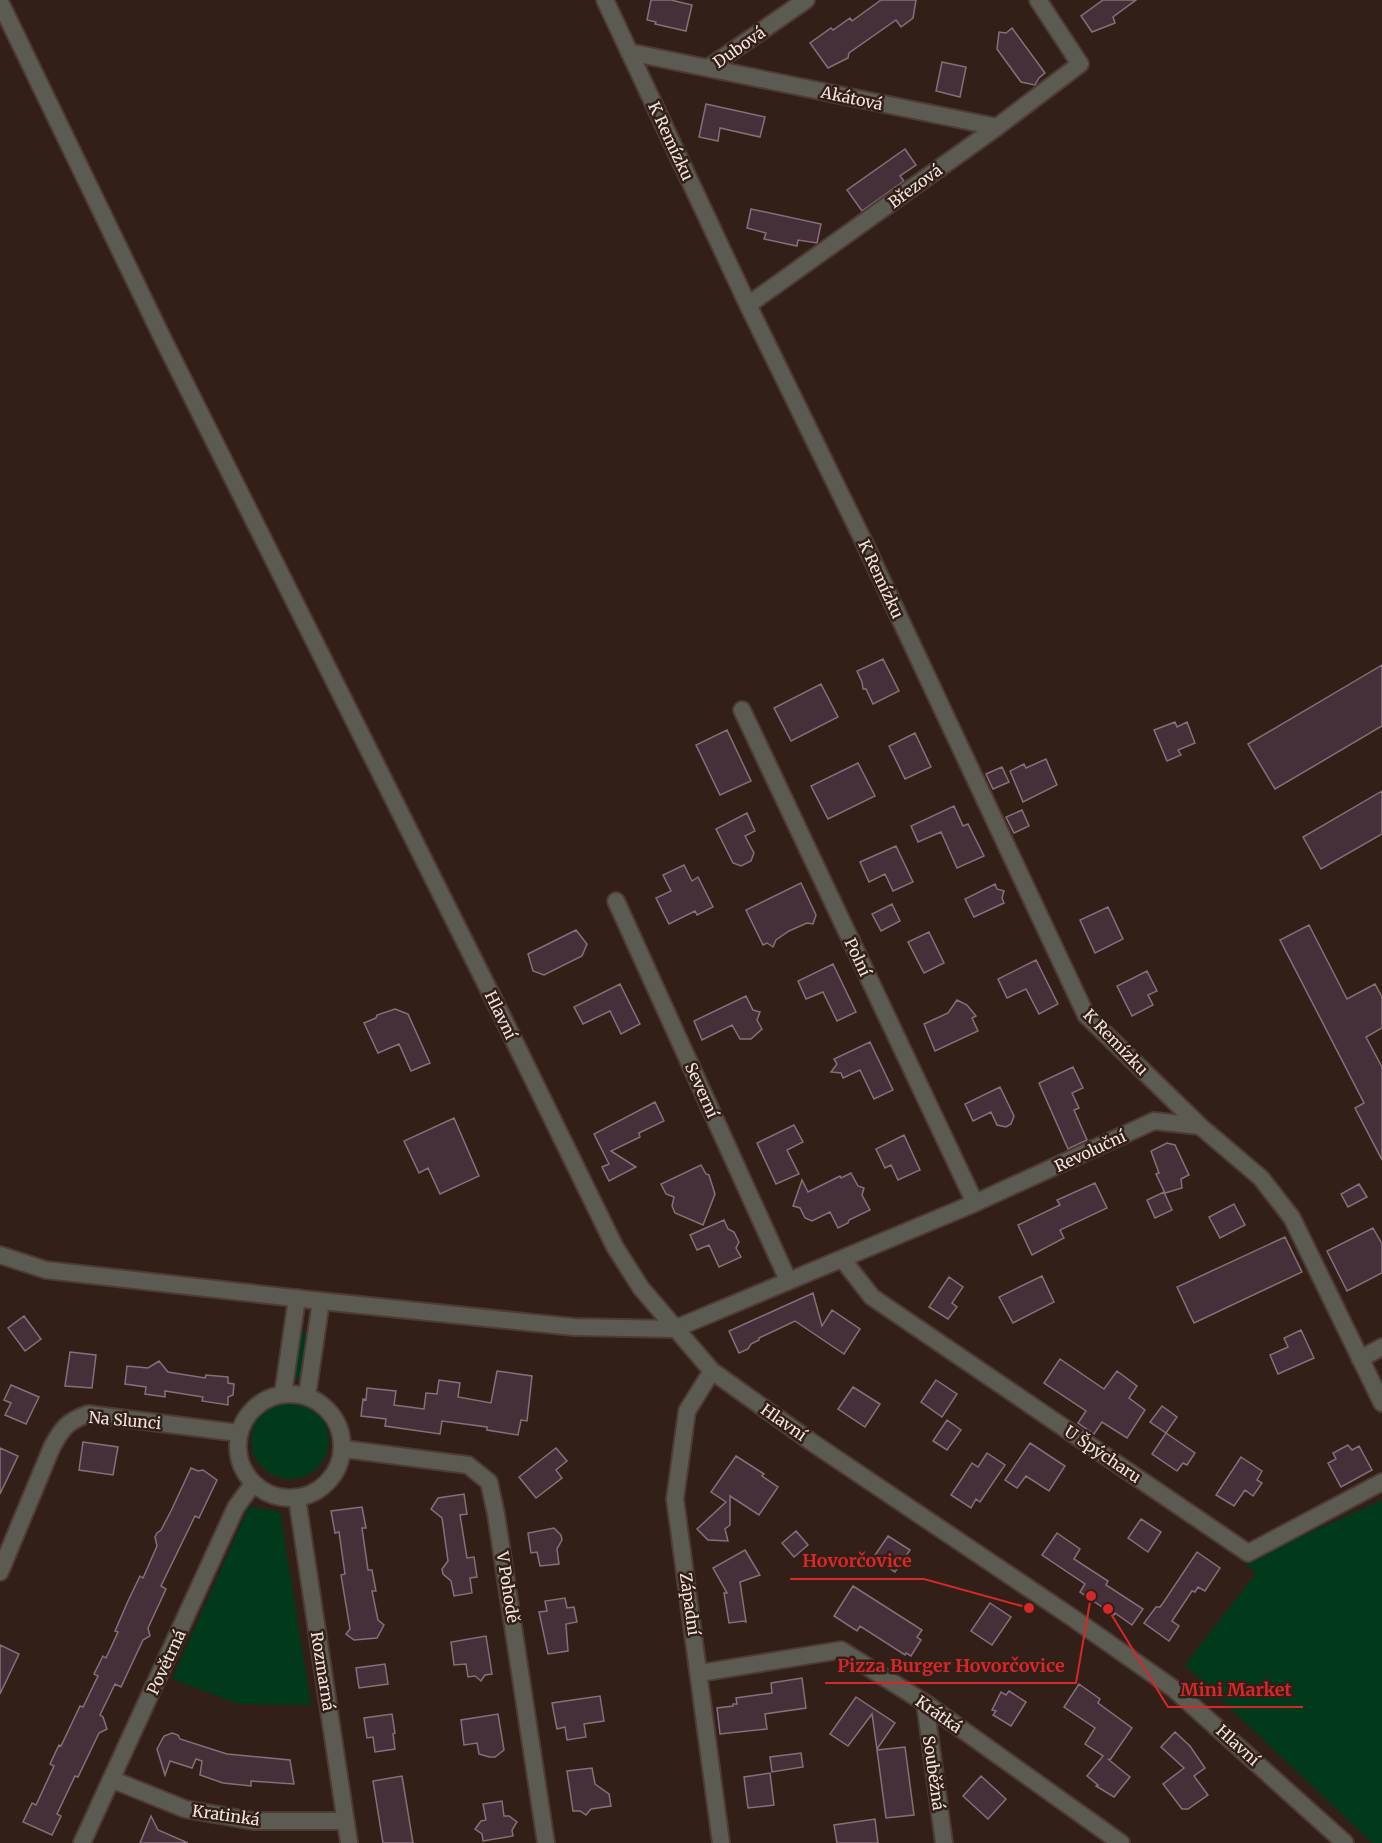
<svg xmlns="http://www.w3.org/2000/svg" width="1382" height="1843" viewBox="0 0 1382 1843" font-family="Merriweather,serif">
	<rect width="100%" height="100%" fill="#321f18"/>
	<path fill="#01391b" d="M302 1332 307 1333 308 1335 302 1379 298 1380 295 1376Z
		M251 1440a39 39 0 1 1 78 0a39 39 0 1 1-78 0Z
		M1382 1500V1843H1372L1185 1665 1256 1573 1244 1562Z
		M249 1506 280 1512 311 1705 238 1704 172 1679Z"/>
	<path fill="#45303a" stroke="#876f7a" stroke-width="1.5" d="M651 0H671L692 5 686 31 655 24 656 22 647 20Z
		M881 0H916L913 18 901 27 896 20 849 53 848 58 828 68 810 43 831 28 833 30 850 18 852 21Z
		M1103 0H1136L1113 17 1115 23 1092 32 1081 16Z
		M1012 28 1045 73 1039 78 1035 85 1021 82 997 49 999 32 1006 33Z
		M942 62 966 67 960 97 936 91Z
		M706 104 765 117 760 137 720 128 718 141 699 137Z
		M905 149 916 165 900 176 904 181 862 211 847 190Z
		M751 209 821 224 817 243 798 240 797 246 764 239 766 233 747 228Z
		M883 659 899 691 873 704 866 689H863L862 682 857 671Z
		M1382 665V726L1275 789 1248 744Z
		M821 684 838 717 791 741 774 708Z
		M1175 722 1177 727 1187 722 1195 743 1178 750 1181 755 1167 761 1154 730Z
		M727 730 751 781 720 795 696 745Z
		M915 733 931 767 905 779 889 746Z
		M1046 759 1057 785 1023 802 1010 771 1024 764 1026 768Z
		M858 763 875 796 828 819 811 786Z
		M1002 767 1009 782 993 789 986 774Z
		M1382 791V834L1321 869 1303 837Z
		M954 806 963 826 968 824 984 856 957 868 941 832 918 842 911 826Z
		M1022 810 1029 826 1014 833 1006 817Z
		M747 813 755 831 745 836 754 853 751 861 741 866 733 863 716 829Z
		M896 846 913 882 893 891 885 874 869 882 860 862Z
		M684 865 692 881 698 877 713 907 697 915 695 911 669 924 656 898 671 891 663 875Z
		M801 883 816 915 813 924 807 923 789 931 776 940 773 947 767 943 763 945 746 910Z
		M995 884 997 889 1004 891 1002 898 1004 903 974 917 965 899Z
		M892 904 900 921 881 931 872 914Z
		M1108 907 1123 939 1095 953 1080 920Z
		M1309 925 1347 999 1375 984 1382 997V1028L1366 1037 1382 1067V1160L1355 1108 1364 1103 1280 940Z
		M576 930 587 944 582 956 544 975 533 971 528 954Z
		M929 932 944 963 924 973 908 942Z
		M1036 960 1058 1004 1039 1014 1026 989 1007 998 998 979Z
		M833 964 856 1012 837 1021 823 992 806 999 798 981Z
		M1147 971 1157 991 1148 995 1153 1005 1132 1016 1117 986Z
		M620 984 640 1024 621 1034 610 1011 583 1024 574 1007Z
		M746 996 753 1010 760 1012 757 1020 762 1029 751 1039H740L732 1025 702 1040 694 1021Z
		M957 1000 967 1005 976 1016 972 1018 978 1031 935 1051 924 1024 948 1013Z
		M395 1009 408 1014 430 1063 411 1071 399 1044 378 1053 364 1023 376 1018 377 1015Z
		M870 1042 893 1090 874 1099 860 1070 843 1078 841 1073 831 1072 837 1064 834 1059Z
		M1073 1067 1083 1088 1072 1093 1079 1108 1074 1110 1087 1140 1068 1149 1039 1083Z
		M1000 1087 1014 1116 1011 1124 1006 1127 997 1125 991 1112 973 1121 965 1104Z
		M655 1102 664 1121 639 1133 640 1137 611 1151 636 1167 609 1181 602 1167 609 1164 594 1134Z
		M454 1118 479 1176 440 1194 428 1168 419 1173 404 1141Z
		M794 1125 803 1142 787 1150 799 1174 776 1184 757 1143Z
		M904 1135 920 1170 898 1180 891 1165 885 1168 876 1149Z
		M1167 1143 1175 1145 1189 1175 1181 1179 1182 1188 1165 1193 1156 1174 1159 1173 1151 1151Z
		M701 1165 706 1174 709 1175 715 1194 703 1225 675 1213 672 1206 674 1197 666 1194 661 1184Z
		M851 1173 858 1186 864 1188 862 1195 870 1210 849 1220 848 1223 838 1228 830 1212 812 1221 805 1218 800 1208 793 1206 802 1180 808 1192 840 1176 841 1178Z
		M1095 1183 1107 1208 1060 1230 1064 1238 1032 1255 1018 1225 1060 1205 1057 1200Z
		M1359 1184 1367 1197 1348 1207 1341 1194Z
		M1164 1192 1172 1210 1155 1218 1147 1200Z
		M1234 1204 1245 1225 1220 1238 1209 1217Z
		M724 1220 728 1229 734 1232 739 1242 736 1248 741 1257 719 1267 709 1245 697 1250 690 1235Z
		M1373 1228 1382 1244V1273L1347 1291 1327 1251Z
		M1285 1237 1302 1272 1194 1323 1177 1287Z
		M1042 1276 1054 1302 1013 1323 999 1297Z
		M949 1277 963 1287 952 1303 957 1307 948 1319 929 1307Z
		M813 1293 822 1326 832 1310 860 1329 844 1354 795 1321 759 1338V1340L751 1344 748 1349 739 1353 729 1331Z
		M24 1316 41 1339 25 1351 8 1328Z
		M1301 1330 1314 1358 1278 1374 1270 1355 1288 1347 1284 1338Z
		M70 1352 96 1355 92 1388 65 1386Z
		M1060 1359 1104 1389 1117 1371 1137 1386 1129 1398 1145 1410 1127 1438 1102 1422 1094 1434 1078 1423 1086 1411 1044 1383Z
		M159 1361 168 1372 205 1378 206 1375 228 1377V1383L234 1384 233 1395 228 1397V1405L202 1401 203 1397 165 1391V1397L145 1394 146 1387 125 1384 127 1366 148 1368Z
		M497 1371 532 1376 527 1421 521 1420 518 1435 487 1430V1427L442 1421 440 1434 385 1426 386 1419 361 1416 363 1399 366 1400 367 1388 396 1391 394 1405 424 1409 426 1393 437 1394 439 1380 460 1383 458 1397 491 1403Z
		M936 1380 957 1394 942 1417 921 1402Z
		M11 1385 39 1397 26 1424 5 1415 11 1403 4 1400Z
		M853 1387 880 1404 865 1427 838 1409Z
		M1162 1406 1177 1417 1166 1433 1150 1422Z
		M947 1420 961 1430 947 1450 933 1441Z
		M1166 1433 1195 1453 1187 1465 1183 1463 1177 1471 1152 1454Z
		M83 1442 118 1447 113 1475 79 1470Z
		M1030 1443 1065 1466 1049 1491 1026 1476 1017 1488 1005 1480Z
		M1348 1445 1352 1450 1359 1446 1372 1470 1341 1487 1328 1463 1336 1459 1333 1453Z
		M0 1448 18 1456 0 1494Z
		M556 1448 567 1461 556 1470 562 1478 536 1498 519 1477Z
		M987 1453 1005 1465 980 1502 976 1499 971 1508 951 1495 972 1463 978 1467Z
		M736 1456 764 1474 762 1476 778 1487 759 1515 730 1496V1525L725 1529 728 1541 708 1540 697 1529 726 1502 711 1492Z
		M1241 1457 1262 1471 1257 1480 1262 1483 1253 1496 1245 1490 1234 1506 1216 1495Z
		M191 1468 198 1471 203 1470 217 1480 199 1518 195 1516 161 1586 166 1589 148 1628 150 1636 143 1640 121 1687 115 1684 100 1715 103 1717 107 1729 99 1733 78 1777 75 1776 57 1814 61 1816 52 1835 23 1822 32 1803 36 1805 54 1766 50 1764 59 1745 61 1746 80 1706 83 1707 98 1676 94 1674 103 1656 106 1658 118 1632 115 1631 128 1601 140 1576 143 1578 157 1546 155 1537 157 1533 161 1530 171 1511Z
		M464 1494 467 1514 460 1515 467 1558 474 1557 477 1577 470 1578 472 1593 454 1596 451 1581 443 1574 442 1569 448 1561 442 1518 431 1509 438 1498Z
		M362 1507 366 1528H362L368 1570H372L376 1591H372L378 1620 384 1625 377 1638 354 1640 346 1634 350 1629 341 1575 345 1574 339 1532 335 1533 331 1511Z
		M1141 1519 1161 1532 1148 1552 1128 1538Z
		M554 1528 561 1535 562 1540 557 1549 559 1564 540 1566 537 1552 531 1553 528 1533Z
		M796 1531 808 1545 794 1557 782 1543Z
		M1057 1533 1080 1549 1074 1559 1108 1581 1106 1585 1143 1609 1132 1625 1115 1613 1114 1615 1080 1592 1085 1584 1042 1555Z
		M888 1536 910 1550 895 1572 873 1558Z
		M745 1550 760 1575 740 1582 746 1622 744 1621 729 1623 724 1593H727L713 1568Z
		M1197 1552 1220 1568 1205 1591 1198 1587 1195 1592 1192 1591 1172 1621 1179 1626 1169 1641 1144 1623 1156 1607H1160L1163 1603Z
		M853 1586 922 1630 917 1637 921 1640 911 1656 906 1653 905 1655 860 1626 857 1631 834 1616Z
		M565 1598 567 1608 574 1607 577 1622 566 1624 568 1651 548 1654 539 1612 547 1611 545 1601Z
		M990 1603 1011 1617 992 1645 971 1631Z
		M486 1636 492 1674 485 1675 481 1681 475 1676 468 1677 466 1664 454 1665 451 1642Z
		M0 1645 19 1654 0 1694Z
		M385 1664 388 1684 359 1688 356 1668Z
		M802 1678 806 1708 765 1714 767 1729 720 1734 717 1708 733 1706V1704H737L736 1698 772 1693 771 1683Z
		M1079 1684 1100 1699 1098 1703 1132 1728 1110 1760 1108 1759 1130 1777 1114 1797 1096 1786 1098 1785 1087 1776 1103 1756 1085 1744 1095 1728 1064 1707Z
		M1009 1691 1026 1702 1011 1726 993 1715 996 1711 992 1710 1001 1692 1006 1695Z
		M600 1696 604 1721 584 1724 586 1737 567 1740 565 1727 557 1729 552 1703Z
		M856 1697 895 1723 877 1749 872 1714 848 1746 830 1734Z
		M392 1714 395 1733 393 1734 395 1749 375 1752 373 1737 367 1738 364 1718Z
		M498 1714 504 1750 495 1757H489L479 1754 477 1743 464 1745 461 1720Z
		M1175 1732 1190 1746 1205 1768 1194 1776 1208 1795 1188 1809H1182L1163 1784 1184 1768 1161 1747Z
		M172 1733 178 1735 180 1739 227 1754 290 1760 294 1784 251 1781V1786L223 1783 200 1775 202 1761 196 1759 192 1768 170 1761 165 1775 157 1749 164 1736Z
		M905 1747 914 1815 886 1818 877 1750Z
		M801 1753 803 1767 772 1772 770 1757Z
		M592 1768 595 1784 609 1794 611 1806 591 1809 586 1815 580 1811H573L567 1771Z
		M770 1773 774 1805 748 1808 744 1777Z
		M402 1776 413 1843H383L373 1781Z
		M981 1776 1006 1799 988 1819 963 1796Z
		M502 1801 504 1816H509L517 1822 512 1830 513 1836 483 1841 482 1834 475 1829 481 1821 486 1820 483 1804Z
		M151 1816 158 1830 188 1843H140Z
		M875 1819 878 1843H837L834 1825Z"/>
	<g fill="none" stroke-linecap="round" stroke-linejoin="round">
		<defs>
			<path id="minor" d="M605 0 748 305 862 538 1086 1015 1200 1126 1261 1178 1292 1218 1382 1403
				M629 52 997 127
				M708 68 806 0
				M748 305 997 127 1080 64 1038 0
				M742 710 975 1203
				M616 901 788 1280
				M843 1260 872 1297 1248 1553 1382 1482
				M674 1329 975 1203 1154 1121 1200 1126
				M1360 1359 1382 1347
				M712 1371 687 1411 675 1499 721 1843
				M238 1446a52 52 0 1 1 104 0a52 52 0 1 1-104 0Z
				M283 1394 297 1298
				M307 1396 321 1301
				M344 1449 468 1465 489 1482 496 1514 546 1843
				M297 1498 349 1843
				M0 1572 52 1447C62 1428 68 1421 88 1414L239 1433
				M700 1673 841 1650 925 1703 1121 1843
				M925 1703 944 1843
				M111 1779 185 1809 253 1821H346
				M82 1843 236 1507 253 1484"/>
			<path id="tertiary" d="M0 2 162 337 501 1014 615 1247 641 1288 712 1371 810 1441 1070 1616 1174 1689 1345 1843
				M0 1255 46 1270 321 1301 574 1327 674 1329"/>
		</defs>
		<use href="#minor" stroke="#4d3b34" stroke-width="20"/>
		<use href="#tertiary" stroke="#4d3b34" stroke-width="20"/>
		<use href="#minor" stroke="#5b5b51" stroke-width="16"/>
		<use href="#tertiary" stroke="#5b5b51" stroke-width="16"/>
	</g>
	<g text-anchor="middle" stroke-width="5" stroke-linejoin="round" paint-order="stroke">
		<g font-size="16" fill="#f2e4df" stroke="#321f18">
			<text transform="translate(739 47) rotate(-35)" y="6">Dubová</text>
			<text transform="translate(852 98) rotate(12)" y="6">Akátová</text>
			<text transform="translate(671 141) rotate(65)" y="6">K Remízku</text>
			<text transform="translate(915 186) rotate(-36)" y="6">Březová</text>
			<text transform="translate(881 579) rotate(65)" y="6">K Remízku</text>
			<text transform="translate(858 957) rotate(65)" y="6">Polní</text>
			<text transform="translate(501 1015) rotate(64)" y="6">Hlavní</text>
			<text transform="translate(1116 1042) rotate(46)" y="6">K Remízku</text>
			<text transform="translate(702 1090) rotate(66)" y="6">Severní</text>
			<text transform="translate(1090 1151) rotate(-25)" y="6">Revoluční</text>
			<text transform="translate(125 1420) rotate(5)" y="6">Na Slunci</text>
			<text transform="translate(784 1422) rotate(35)" y="6">Hlavní</text>
			<text transform="translate(1103 1454) rotate(34)" y="6">U Špýcharu</text>
			<text transform="translate(508 1587) rotate(81)" y="6">V Pohodě</text>
			<text transform="translate(690 1604) rotate(82)" y="6">Západní</text>
			<text transform="translate(166 1662) rotate(-65)" y="6">Povětrná</text>
			<text transform="translate(323 1671) rotate(81)" y="6">Rozmarná</text>
			<text transform="translate(939 1714) rotate(35)" y="6">Krátká</text>
			<text transform="translate(1238 1745) rotate(42)" y="6">Hlavní</text>
			<text transform="translate(934 1773) rotate(82)" y="6">Souběžná</text>
			<text transform="translate(226 1815) rotate(8)" y="6">Kratinká</text>
		</g>
	</g>
	<path fill="none" stroke="#d62828" stroke-width="2" d="M1029 1608L924 1579H790M1091 1596L1076 1683H825M1108 1609L1168 1707H1303"/>
	<g fill="#d62828" stroke="#321f18" stroke-width="2">
		<circle cx="1029" cy="1608" r="6"/>
		<circle cx="1091" cy="1596" r="6"/>
		<circle cx="1108" cy="1609" r="6"/>
	</g>
	<g font-size="18" text-anchor="middle" font-weight="bold" fill="#d62828" stroke="#321f18" stroke-width="5" stroke-linejoin="round" paint-order="stroke">
		<text x="857" y="1567">Hovorčovice</text>
		<text x="951" y="1672">Pizza Burger Hovorčovice</text>
		<text x="1236" y="1696">Mini Market</text>
	</g>
</svg>
